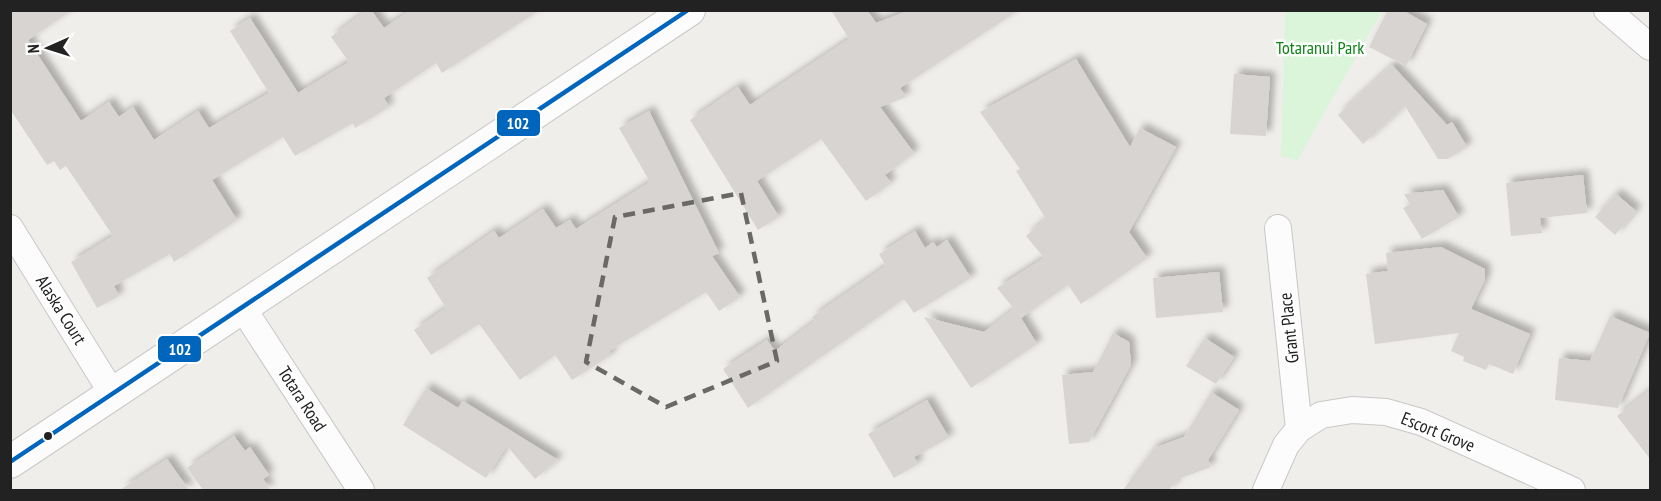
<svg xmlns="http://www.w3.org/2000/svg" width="1661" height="501" viewBox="0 0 1661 501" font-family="'PT Sans Narrow',sans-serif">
	<defs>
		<filter id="shadow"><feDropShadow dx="5.5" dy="-5.5" stdDeviation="3" flood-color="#0004"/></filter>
	</defs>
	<rect width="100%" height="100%" fill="#f0eeeb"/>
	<path fill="#daf5da" d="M1285 11H1382L1297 161 1281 156Z"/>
	<path fill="#d7d4d2" filter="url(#shadow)" d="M10 10H72L28 40 81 121 109 102 119 117 133 107 154 140 198 111 209 128 269 93 230 31 250 18 298 93 349 62 331 37 367 10H371L384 28 411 10H540L442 73 436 63 384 98 389 107 355 128 353 123 295 156 283 137 212 180 237 220 174 262 170 254 114 286 119 296 97 308 71 262 113 236 66 166 60 170 54 161 47 165 10 109Z
		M831 10H867L876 23 910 10H1019L900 88 906 97 880 107 914 153 885 175 891 183 866 201 821 139 757 181 779 217 758 230 690 120 738 87 750 105 849 39Z
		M1388 10H1402L1427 24 1406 66 1369 47Z
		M1076 59 1130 147 1140 128 1176 147 1129 232 1147 258 1081 304 1068 285 1021 318 1037 344 971 388 924 317 984 332 1014 309 997 288 1044 258 1026 236 1046 219 1016 171 1020 169 980 112Z
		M1392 65 1447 125 1452 122 1467 147 1448 159H1438L1405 106 1363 144 1338 115Z
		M1234 74 1270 77 1266 136 1230 134Z
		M649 111 719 253 712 256 740 297 719 311 706 292 609 351 611 355 572 380 555 355 520 380 479 324 431 355 414 330 446 308 427 278 494 231 499 238 543 209 556 228 570 220 576 229 650 182 619 128Z
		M1583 175 1587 213 1540 218 1542 233 1511 236 1506 183Z
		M1443 190 1459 217 1422 239 1403 208 1410 204 1404 194Z
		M1616 194 1636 211 1615 235 1595 217Z
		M915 231 925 248 933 242 937 247 947 240 971 278 914 313 904 299 748 408 723 369 767 340 775 351 815 321 812 317 886 266 879 254Z
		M1441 247 1485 269V279L1471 309 1530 334 1513 374 1489 364 1486 370 1463 361 1464 357 1451 351 1459 333 1375 344 1366 274 1388 271 1386 253Z
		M1219 272 1223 312 1156 318 1153 278Z
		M1610 316 1650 333 1618 408 1555 400 1559 358 1590 361Z
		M1113 333 1129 342 1131 365 1089 442 1069 444 1062 375 1093 372Z
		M1205 338 1234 357 1216 384 1186 366Z
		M426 388 458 408 463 401 558 460 535 479 507 446 486 478 403 425Z
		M1650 390V459L1617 416Z
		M1211 392 1239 410 1208 460 1211 467 1178 479 1169 490H1123L1154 448 1184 437Z
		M927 400 949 438 914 457 918 464 894 478 868 434Z
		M234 436 245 451 250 447 269 475 263 479 270 490H203L187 468Z
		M167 459 189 490H120Z"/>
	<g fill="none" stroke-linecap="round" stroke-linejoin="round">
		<defs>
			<path id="minor" d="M1607 10 1650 47
				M10 228 112 393
				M1278 228 1299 429
				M242 307 361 490
				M1266 490 1286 445 1299 429 1321 415 1352 410 1386 412 1421 422 1572 490"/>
			<path id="tertiary" d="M10 462 689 10"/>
		</defs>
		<use href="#minor" stroke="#c9c8c7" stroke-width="28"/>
		<use href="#tertiary" stroke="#c9c8c7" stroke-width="34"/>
		<use href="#minor" stroke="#fdfcfc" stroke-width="26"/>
		<use href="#tertiary" stroke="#fdfcfc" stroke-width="32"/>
		<defs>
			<path id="bus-1" d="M10 462 688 10"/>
		</defs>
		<use href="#bus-1" stroke="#fff" stroke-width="9"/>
		<use href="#bus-1" stroke="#0065bd" stroke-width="4.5"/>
	</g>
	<path fill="none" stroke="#6a6968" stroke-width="4.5" stroke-dasharray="12 8" stroke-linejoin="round" d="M741 193 777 361 666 407 586 362 615 217Z"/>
	<circle fill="#222" stroke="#fff" stroke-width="2" cx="48" cy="436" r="5"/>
	<g text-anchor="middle" stroke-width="5" stroke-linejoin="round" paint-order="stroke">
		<g font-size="18" fill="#0c8416" stroke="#fff">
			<text x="1320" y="54">Totaranui Park</text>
		</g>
		<g font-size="18" fill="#222" stroke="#fff">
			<text transform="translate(61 310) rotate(58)" y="6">Alaska Court</text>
			<text transform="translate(1289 328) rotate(-96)" y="6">Grant Place</text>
			<text transform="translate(302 399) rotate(57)" y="6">Totara Road</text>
			<text transform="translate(1438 432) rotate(22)" y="6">Escort Grove</text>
		</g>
	</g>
	<g stroke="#fff" stroke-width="2">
		<rect x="496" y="109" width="45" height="28" rx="6" fill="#0065bd"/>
		<rect x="157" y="335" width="45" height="28" rx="6" fill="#0065bd"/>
	</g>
	<g font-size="16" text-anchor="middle" font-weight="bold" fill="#fff">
		<text x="518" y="129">102</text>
		<text x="180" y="355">102</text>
	</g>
	<rect width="1661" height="501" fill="none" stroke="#222222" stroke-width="24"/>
	<g transform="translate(48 48) rotate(267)" stroke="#ffffff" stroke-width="4.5" paint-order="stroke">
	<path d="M0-4.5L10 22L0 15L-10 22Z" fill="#222222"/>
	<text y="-9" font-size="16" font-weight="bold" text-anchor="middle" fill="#222222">N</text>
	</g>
</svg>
